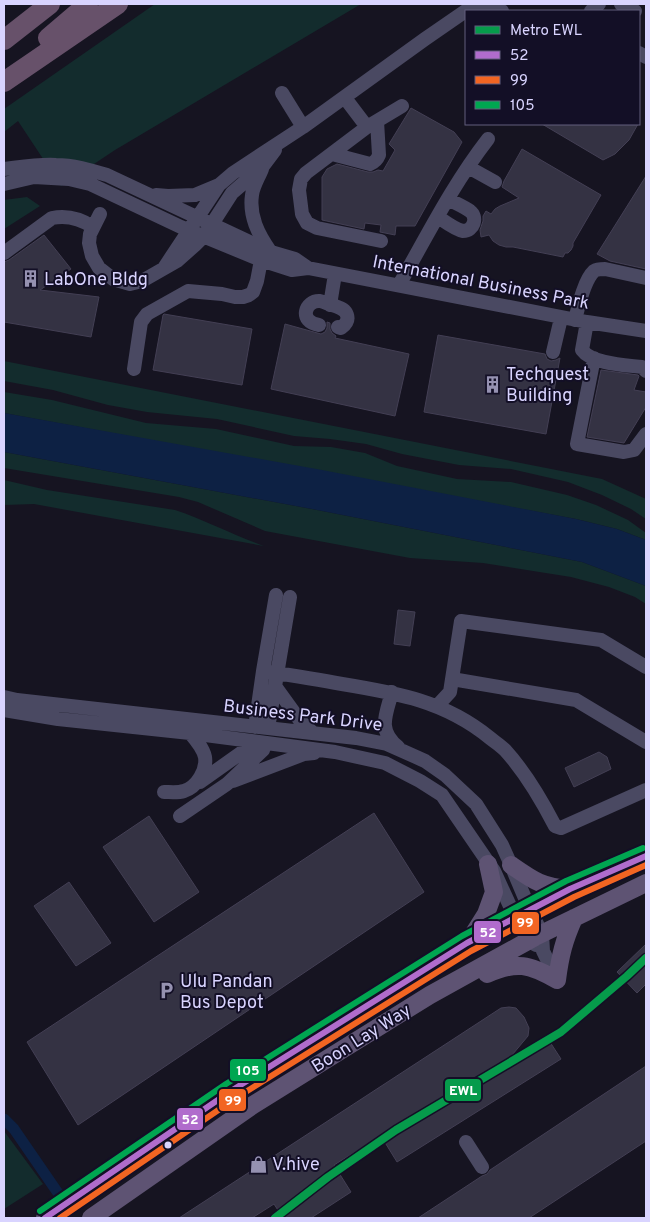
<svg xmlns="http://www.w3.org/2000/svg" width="650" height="1222" viewBox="0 0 650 1222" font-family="Overpass,sans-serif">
	<rect width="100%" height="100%" fill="#161421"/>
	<path fill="#132c2d" d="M155 4H361L115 150 61 186 18 121 4 132V109Z
		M27 197 40 206 4 229V200Z
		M4 361 602 479 646 499V519L631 509 602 495 568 482 511 469 459 465 402 454 366 444 330 439 294 436 217 419 147 412 108 405 53 390 4 381Z
		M4 392 52 400 146 423 216 429 294 446 331 447 365 453 397 466 457 479 511 482 567 495 596 505 628 520 646 533V540L617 529 576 519 4 413Z
		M4 452 312 509 582 562 646 586V604L635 597 609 587 571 577 483 563 410 558 265 531 198 502 179 497 4 468Z
		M4 480 47 490 175 510C205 520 233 535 264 546L34 504 4 505Z
		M4 1131 43 1184 4 1209Z"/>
	<path fill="#0d2144" d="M4 413 322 470 576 519 617 529 646 540V586L582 562 312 509 4 452Z"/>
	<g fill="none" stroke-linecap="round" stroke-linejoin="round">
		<path stroke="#0d2144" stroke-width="11" d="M4 1119 14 1129 58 1193"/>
	</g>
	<path fill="#343243" stroke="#433f54" d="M411 108 454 132 462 142 415 226H396L395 235 380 232 381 225 365 223 364 229 322 220V177L327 169 337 164 368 172H373L378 170 383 171 395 150 389 144Z
		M542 124H638L629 140 615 154 603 160Z
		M522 149 601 195 573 243V246L571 250 568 253H565L563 257 513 247H506L499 245 493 241 489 235 481 237 480 230 483 221V216L486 211 491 214 495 209 500 206 519 198 502 187 504 181Z
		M646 176V269L610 261 597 254Z
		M44 235 71 269 40 290 99 297 91 337 4 322V262L9 260Z
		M164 314 252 329 242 385 153 370 163 315Z
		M327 322 330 323V329L332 333 336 336 335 338 409 354 395 416 271 389 285 324 321 334 325 332 327 328Z
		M438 335 545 354 547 359 551 361 556 360 560 358 546 434 424 412Z
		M601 370 638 375 639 376 634 390 646 392V407L624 443 587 437Z
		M398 610 415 612 410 646 394 644Z
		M599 752 607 757 611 769 574 787 565 768Z
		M374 813 424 892 78 1125 27 1042Z
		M149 816 199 892 154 922 103 847Z
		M69 882 111 943 76 966 34 906Z
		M646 944V984L637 993 617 972Z
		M509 1007 516 1008 524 1017 529 1028 528 1036 492 1079 550 1042 561 1059 397 1162 381 1136 334 1165 351 1192 311 1218H283L274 1204 252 1218H179L501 1008Z
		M646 1066V1141L529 1218H418L482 1176 487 1174 490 1170Z"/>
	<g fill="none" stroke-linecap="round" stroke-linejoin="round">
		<path stroke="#4a4962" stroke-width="14" d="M621 4 635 11
			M591 11 599 4
			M639 53 646 57
			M282 93 303 127
			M345 98 367 127
			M332 154 370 164C375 162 377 160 379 155L377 121
			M468 167 495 182
			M4 169C21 167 38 164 56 165 73 165 90 170 107 175L271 252 295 259 308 268
			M262 169C259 177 253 186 252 195 249 216 258 234 270 251
			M4 184 34 177 69 179 90 184 181 227 261 260 292 270 308 268 587 322 646 331
			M156 195 168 196 195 195 219 185
			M100 214 90 234 89 243 92 256 99 268 113 279 130 284 142 281 177 261 195 245 204 236 212 224 232 193 263 166 275 150
			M438 217C444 221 456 230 463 231 474 231 478 217 470 211 463 206 455 203 448 199
			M381 241 317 228 307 223 302 214 299 190 301 179 306 173 367 127 402 106
			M4 253 52 218C67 215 81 219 93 227
			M164 268 219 185 233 173 303 127 425 39 467 10 482 5H488L502 11
			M399 285C427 236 453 184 488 139
			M330 305 335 274
			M575 320C578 308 584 280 594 271 597 269 602 269 605 269L646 278
			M587 322 582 350C592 364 626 365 642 367L646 371
			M319 325C298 322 305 300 320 301 325 302 330 305 335 306 340 308 345 309 347 315 349 321 345 325 341 328L338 327
			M553 352 561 318
			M594 358 577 444 624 452 634 450 646 434
			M134 369 141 322 147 314 188 291 222 294 235 297H243L249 295 253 292 257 281 261 260
			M263 671C289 675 315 679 342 684 397 693 445 701 490 738 495 742 500 745 505 750 526 773 541 799 555 826L561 828 646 790
			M452 679 576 700 646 742
			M275 686 301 722 313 733
			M392 692C386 715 377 730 398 747
			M4 697 17 700 356 738 387 744 425 761 445 775 476 804 502 845 511 865 530 910 542 934 543 951 557 980
			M437 706 450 692 461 621 601 640 646 667
			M4 710 58 719 190 733 335 752 385 763 420 781 442 795 494 871 515 917 529 941 536 945
			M255 727 263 671 276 595
			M268 728 290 597
			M233 781 304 754 314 753
			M200 782 248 748 252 741
			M164 792C170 792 178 793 184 791 197 787 207 770 205 757 203 748 196 740 190 733
			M180 816 227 784 263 750 265 743
			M466 1142 482 1167"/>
		<path stroke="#5e5373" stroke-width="18" d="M511 865C534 881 542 887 570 889
			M469 941 486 914 494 892 488 864
			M487 974C517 961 529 964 557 980 560 956 564 940 574 918
			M45 1218 231 1091 467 943 515 917 570 889 646 856
			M91 1218 253 1105 430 995 535 937 646 883"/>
		<path stroke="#67516a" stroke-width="20" d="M48 38 88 4
			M4 40 50 4
			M4 82 118 4"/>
		<defs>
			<path id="bus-1" d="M45 1218 231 1091 467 943 570 889 646 856"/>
			<path id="bus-2" d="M60 1218 236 1098 471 951 574 897 646 865"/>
			<path id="bus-3" d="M40 1211 226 1084 462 936 566 881 643 848"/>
		</defs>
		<use href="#bus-1" stroke="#130f26" stroke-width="10"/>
		<use href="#bus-2" stroke="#130f26" stroke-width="10"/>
		<use href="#bus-3" stroke="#130f26" stroke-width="10"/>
		<use href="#bus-1" stroke="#b06ccc" stroke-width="6"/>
		<use href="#bus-2" stroke="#f26522" stroke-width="6"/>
		<use href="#bus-3" stroke="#00a651" stroke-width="6"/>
		<defs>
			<path id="metro-1" d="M275 1218 328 1177 396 1130 561 1032 627 976 646 958"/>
		</defs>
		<use href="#metro-1" stroke="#130f26" stroke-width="11"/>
		<use href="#metro-1" stroke="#069b4b" stroke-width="8"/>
	</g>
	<defs>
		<symbol id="building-bare" viewBox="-9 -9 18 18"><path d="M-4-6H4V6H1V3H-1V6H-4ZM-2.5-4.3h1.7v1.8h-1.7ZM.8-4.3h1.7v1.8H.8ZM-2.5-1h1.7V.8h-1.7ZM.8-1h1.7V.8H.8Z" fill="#9591b1" stroke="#130f26" stroke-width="2.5" paint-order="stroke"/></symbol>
		<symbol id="parking-bare" viewBox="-9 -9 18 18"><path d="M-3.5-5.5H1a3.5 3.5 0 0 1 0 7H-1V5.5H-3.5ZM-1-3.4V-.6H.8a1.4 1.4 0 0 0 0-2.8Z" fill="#9591b1" stroke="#130f26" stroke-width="2.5" paint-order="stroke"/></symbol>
		<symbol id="shop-bare" viewBox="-9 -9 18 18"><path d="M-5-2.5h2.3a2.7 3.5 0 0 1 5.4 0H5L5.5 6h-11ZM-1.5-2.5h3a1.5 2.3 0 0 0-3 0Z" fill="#9591b1" stroke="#130f26" stroke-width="2.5" paint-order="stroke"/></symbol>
	</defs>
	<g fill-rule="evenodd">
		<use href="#building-bare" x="18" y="266" width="25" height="25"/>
		<use href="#building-bare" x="480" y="372" width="25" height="25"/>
		<use href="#parking-bare" x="154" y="978" width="25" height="25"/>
		<use href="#shop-bare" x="246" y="1152" width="25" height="25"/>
	</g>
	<circle fill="#d9d4ff" stroke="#130f26" stroke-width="2" cx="168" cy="1145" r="4.5"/>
	<g text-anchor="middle" stroke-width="4" stroke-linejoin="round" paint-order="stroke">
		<g font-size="18" fill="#d9d4ff" stroke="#130f26" text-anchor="start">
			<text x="44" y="285">LabOne Bldg</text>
			<text x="506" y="380">Techquest<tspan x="506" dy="21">Building</tspan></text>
			<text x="180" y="987">Ulu Pandan<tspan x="180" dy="21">Bus Depot</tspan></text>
			<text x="272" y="1170">V.hive</text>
		</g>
		<g font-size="18" fill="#d9d4ff" stroke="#130f26">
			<text transform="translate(481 282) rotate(11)" y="6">International Business Park</text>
			<text transform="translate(303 715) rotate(7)" y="6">Business Park Drive</text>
			<text transform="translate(361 1038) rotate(-32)" y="6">Boon Lay Way</text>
		</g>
	</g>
	<g stroke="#130f26" stroke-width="2">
		<rect x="511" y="911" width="29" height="24" rx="5" fill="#f26522"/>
		<rect x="473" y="920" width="29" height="24" rx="5" fill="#b06ccc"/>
		<rect x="229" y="1058" width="38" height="24" rx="5" fill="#00a651"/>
		<rect x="444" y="1078" width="38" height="24" rx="5" fill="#069b4b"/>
		<rect x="218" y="1088" width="29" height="24" rx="5" fill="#f26522"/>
		<rect x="176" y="1107" width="28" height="24" rx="5" fill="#b06ccc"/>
	</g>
	<g font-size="14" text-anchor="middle" font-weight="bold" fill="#fff">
		<text x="525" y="927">99</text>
		<text x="488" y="937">52</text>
		<text x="248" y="1075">105</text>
		<text x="463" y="1095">EWL</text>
		<text x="233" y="1105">99</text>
		<text x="190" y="1124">52</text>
	</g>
	<rect width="650" height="1222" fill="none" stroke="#d9d4ff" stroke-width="10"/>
	<rect x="465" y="10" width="175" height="115" fill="#130f26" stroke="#625e7d"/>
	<rect x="475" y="26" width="25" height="8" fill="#069b4b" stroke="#625e7d"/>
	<text x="510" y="35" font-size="15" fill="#d9d4ff">Metro EWL</text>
	<rect x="475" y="51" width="25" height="8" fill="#b06ccc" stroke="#625e7d"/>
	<text x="510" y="60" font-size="15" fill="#d9d4ff">52</text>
	<rect x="475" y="76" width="25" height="8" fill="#f26522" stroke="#625e7d"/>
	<text x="510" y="85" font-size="15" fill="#d9d4ff">99</text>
	<rect x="475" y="101" width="25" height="8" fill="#00a651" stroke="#625e7d"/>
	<text x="510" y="110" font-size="15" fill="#d9d4ff">105</text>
</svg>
